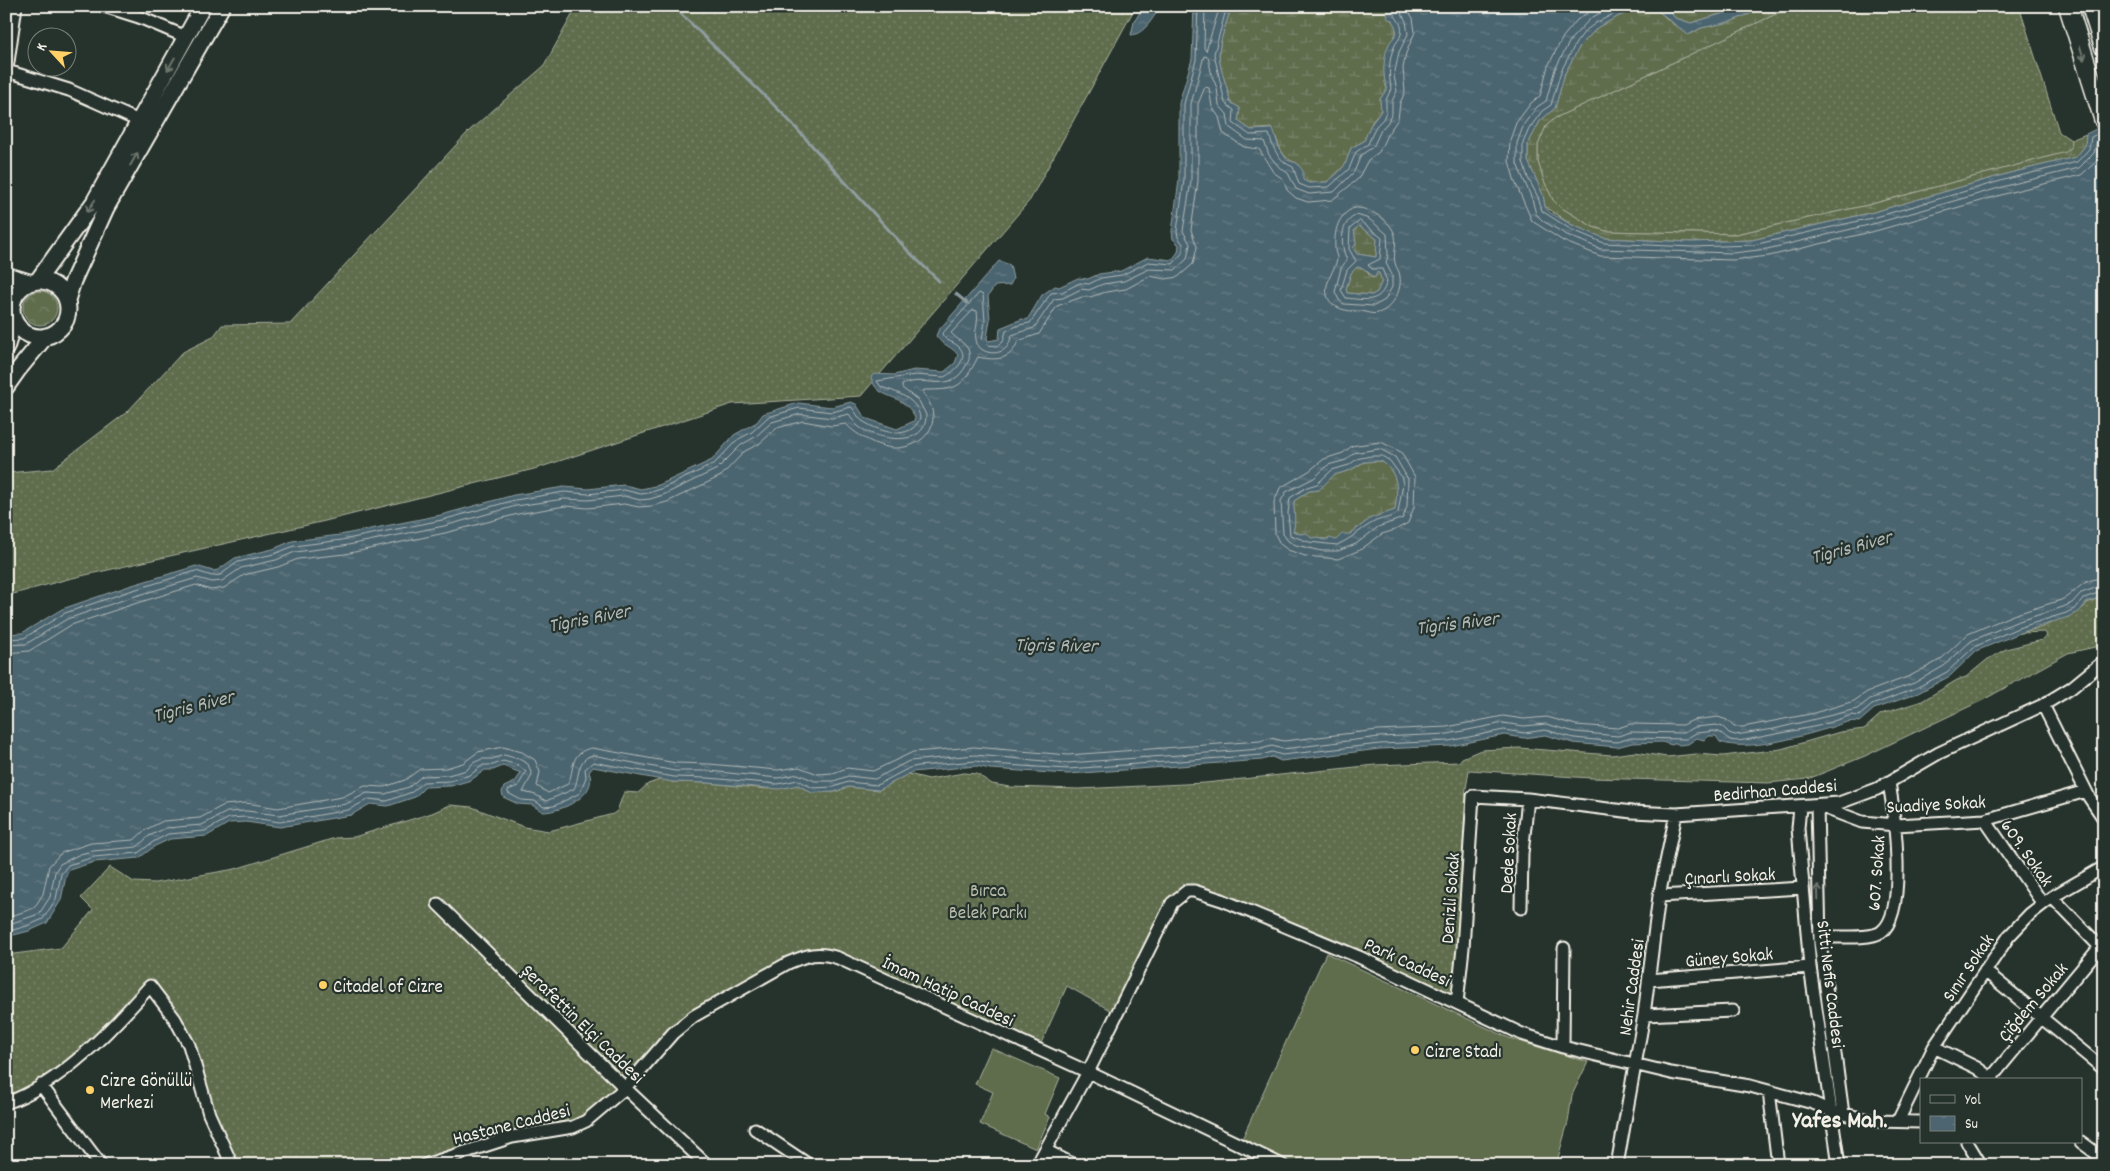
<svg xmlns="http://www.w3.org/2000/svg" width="2110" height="1171" viewBox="0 0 2110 1171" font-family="Dekko,sans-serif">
	<defs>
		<pattern id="grass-dots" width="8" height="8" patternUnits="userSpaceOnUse" patternTransform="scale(1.25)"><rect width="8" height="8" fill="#606d4e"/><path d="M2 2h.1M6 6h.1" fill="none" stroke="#778268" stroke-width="1.8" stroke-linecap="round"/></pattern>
		<pattern id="forest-crowns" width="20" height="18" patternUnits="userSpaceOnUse" patternTransform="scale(1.25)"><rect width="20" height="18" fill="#606d4e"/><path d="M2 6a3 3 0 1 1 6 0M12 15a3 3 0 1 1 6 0" fill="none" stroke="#778268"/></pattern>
		<pattern id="wetland-marsh" width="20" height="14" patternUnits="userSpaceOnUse" patternTransform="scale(1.25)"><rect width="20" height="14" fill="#606d4e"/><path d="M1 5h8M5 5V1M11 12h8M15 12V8" fill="none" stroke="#778268"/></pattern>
		<pattern id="water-ripples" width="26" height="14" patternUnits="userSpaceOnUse" patternTransform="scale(1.25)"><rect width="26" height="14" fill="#4c6570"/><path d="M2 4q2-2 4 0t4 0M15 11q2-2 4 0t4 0" fill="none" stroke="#667c84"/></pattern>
	</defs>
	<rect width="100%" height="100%" fill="#26332d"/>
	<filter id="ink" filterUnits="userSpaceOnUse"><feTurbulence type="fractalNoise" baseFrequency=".02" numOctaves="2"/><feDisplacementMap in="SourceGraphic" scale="10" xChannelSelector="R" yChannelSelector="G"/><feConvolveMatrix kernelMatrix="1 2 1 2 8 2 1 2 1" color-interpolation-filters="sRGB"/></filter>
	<g filter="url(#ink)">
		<path fill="url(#grass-dots)" stroke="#aaaf9b" d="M577 6H1136L1030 200 861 396 732 404 538 468 325 521 68 579 6 596V473L52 469 127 412 183 352 213 337 222 325 290 324 469 131 544 66Z
			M1793 6H2019L2059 132 2071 140V148L2067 152 1868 205 1736 234 1606 231 1593 227 1560 207 1553 200 1544 181 1538 162V145L1546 126 1555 118Z
			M2104 596V645L2068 653 1983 700 1865 756 1808 779 1768 783 1734 782 1591 778 1469 770 1465 795 1473 796 1457 1003 1222 900 1182 893 1117 1014 1067 986 1038 1050 820 952 694 1016 586 1121 425 1165H232L189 1045 150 987 99 1041 6 1103V955L61 948 93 910 81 898 110 867 134 882 155 883 235 869 335 838 354 837 432 813 450 805 472 807 524 827 549 831 613 814 617 811 624 792 638 793 648 784 662 779 673 782 708 783 767 789 798 785 808 791 835 792 848 787 879 790 908 774 929 779 964 773 977 774 992 784 1010 787 1079 789 1205 783 1375 765 1459 762 1462 758 1481 750 1519 748 1612 755 1635 752 1667 757 1696 754 1723 756 1781 749 1840 732 1864 729 1881 714 1922 701 1957 680 1966 677 1988 659 2006 649 2042 640 2047 636 2045 632 2020 633 2043 627 2084 607 2087 603Z"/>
		<path fill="url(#forest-crowns)" stroke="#aaaf9b" d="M23 308a17 17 0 1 1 34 0a17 17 0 1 1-34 0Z"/>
		<path fill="url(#wetland-marsh)" stroke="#aaaf9b" d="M1232 6H1386C1387 17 1397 21 1396 31 1396 37 1391 40 1389 45 1384 59 1382 75 1387 89L1380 99 1381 111 1372 122 1364 141 1351 148 1345 165 1327 182 1309 183 1303 181 1297 163C1278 158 1280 140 1271 128L1251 130 1238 121 1240 108 1230 102C1228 86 1220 72 1219 56 1218 45 1228 17 1232 6Z
			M1665 6H1748L1691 23 1675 18Z
			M1768 6H1793L1555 118 1546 126 1538 145V162L1544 181 1553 200 1560 207 1593 227 1606 231 1736 234 1868 205 2066 152 2071 148V140L2086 134 2085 146 2076 157 2010 173 1874 212 1752 240 1692 242 1604 238 1572 225 1545 207 1543 195 1528 161V144L1540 121 1555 108 1565 73 1580 46 1598 27 1623 14 1637 9H1656L1674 25 1691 34 1701 28 1730 22Z
			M1359 226 1377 239 1376 257 1357 254 1353 248 1356 244 1354 230Z
			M1357 267 1363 268 1373 278 1379 273 1382 281 1377 292 1372 295 1347 293 1346 289 1351 273Z
			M1381 461C1399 472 1398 490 1395 510L1371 518 1350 534 1336 540 1311 538 1293 531C1296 520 1293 510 1294 501L1309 491 1319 490 1334 475 1351 470 1364 462Z"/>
		<path fill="#606d4e" stroke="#aaaf9b" d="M1326 953 1509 1038 1588 1062 1572 1095 1568 1122 1556 1165H1297L1242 1139Z
			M991 1048 1060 1078 1045 1114 1050 1117 1036 1149 980 1124 993 1092 975 1084Z"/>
		<path fill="url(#water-ripples)" stroke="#8f9da0" fill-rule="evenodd" d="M1144 6H1161C1153 17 1145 34 1131 35L1134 22Z
			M1194 6H1232C1228 17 1218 45 1219 56 1220 72 1228 86 1230 102L1240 108 1238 121 1251 130 1273 129 1279 148 1287 160 1297 163 1303 171V180L1309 183 1327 182 1336 175 1345 165 1351 148 1364 141 1370 126 1381 111 1380 99 1387 89C1382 76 1383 54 1390 42 1393 38 1395 37 1397 32L1393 20 1388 19 1386 6H1665L1675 18 1691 23 1748 6H1768L1730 22 1701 28 1688 35 1656 9 1649 7 1623 14 1598 27 1580 46 1565 73 1555 108 1540 121 1528 144V161L1543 195 1545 207 1549 212 1572 225 1604 238 1692 242 1752 240 1874 212 2010 173 2076 157 2085 146 2086 134 2104 125V596L2087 602 2079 612 2068 617 2020 633 1976 651 1950 676 1918 693 1874 709 1859 722C1849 719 1837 726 1826 729 1798 737 1748 752 1720 742L1716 736H1709L1704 740 1697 738 1688 744 1679 745 1676 743 1672 745 1662 742 1632 743 1617 747 1573 743 1545 735 1524 738 1504 735 1451 746 1380 749 1281 761 1272 757 1262 760 1068 774 990 769 976 766 912 772 879 790 848 787 834 792 812 793 798 785 779 789 708 783 673 782 593 767 589 772C599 795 561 812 543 812L532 805 518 804 503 797 502 792 504 787 515 782 521 773 503 766 493 770H485L471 780 451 786 425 787 415 797 388 806 370 804 351 815 280 827 246 822 229 823 207 836 170 839 155 846 139 858 94 862 69 870 66 876 61 900 47 923 29 931 6 937V634L22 633 62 609 129 586 196 566 213 571 218 570 235 558 273 549 292 541 340 535 441 515 514 495 564 487 588 489 624 485 641 489 659 485 712 460 734 435 757 422 763 414 798 403 832 407 851 402 856 404 865 418 897 429 914 421 915 417C901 390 877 402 871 377L874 374 894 375 914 370 944 372 955 363 958 355C953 347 942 345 936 336L938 331 999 261 1010 265 1013 279 1010 285 995 286 988 296 990 320 987 338 988 341 999 339 1000 328 1022 319 1027 320 1042 295 1055 286 1059 287 1078 278 1088 279 1099 274 1121 271 1148 257 1172 260 1178 252 1179 245 1173 239 1172 231 1179 180V103L1192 59ZM1359 226 1377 239 1376 257 1357 254 1353 248 1356 244 1354 230ZM1357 267 1363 268 1375 278 1377 272 1379 273 1382 281 1377 292 1372 295 1347 293 1346 289 1351 273ZM1381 461C1399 472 1398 491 1395 510L1371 518 1350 534H1342L1336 540 1330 538 1323 540 1316 537 1311 538 1307 533 1300 534 1293 531C1297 520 1293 510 1294 501L1309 491 1319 490 1334 475 1351 470 1363 462Z"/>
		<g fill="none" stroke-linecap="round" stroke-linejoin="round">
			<path stroke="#b1b9b8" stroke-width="1" d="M1205 6 1204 48 1206 51 1220 6
				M1227 6 1214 54 1225 103 1234 110 1233 123 1250 135 1269 134C1273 148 1278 161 1293 167L1299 184 1309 188 1329 187 1349 169 1356 152 1368 144 1376 126 1383 119 1386 112V100L1391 89C1389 75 1388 61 1394 47 1396 42 1400 39 1401 34 1404 21 1392 17 1391 6
				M1597 6 1577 20 1563 37 1548 66 1540 96 1531 103 1516 123 1510 140 1509 161 1515 182 1532 221 1563 241 1600 256 1733 260 1769 256 1879 230 2015 191 2081 175 2096 162 2104 147
				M1613 6 1591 18 1571 39 1555 69 1546 101 1537 107 1524 124 1517 143V164L1532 199 1536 214 1543 221 1567 235 1601 249 1733 253 1767 249 1877 223 2013 184 2079 168 2094 153 2097 141 2104 138
				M1629 6 1596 23 1585 31 1576 43 1561 71 1551 105 1542 111 1529 129 1523 143V162L1528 178 1538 197 1542 211 1570 229 1604 243 1692 247 1753 245 1876 217 2011 178 2077 162 2089 149 2091 137 2104 131
				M1354 208C1368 206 1393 222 1395 236 1397 245 1393 255 1395 263 1396 268 1400 271 1400 277 1402 291 1392 309 1378 313 1371 315 1365 311 1359 311 1343 312 1323 306 1327 285 1329 276 1335 268 1337 260 1338 257 1335 253 1335 249 1334 232 1337 215 1354 208Z
				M1357 215 1369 219 1387 234 1388 255 1386 263 1392 275V287L1385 300 1374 306 1344 304 1339 300 1335 292 1341 268 1347 260C1340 245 1339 222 1357 215Z
				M1360 221 1382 238 1380 259 1368 265 1372 269H1382L1387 281C1381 304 1366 300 1346 298L1341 290 1347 270 1356 261 1349 249 1350 229Z
				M1381 442 1401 452 1415 477 1414 507 1408 523 1395 530 1382 534 1360 550 1338 559 1305 556 1288 550 1280 544 1275 534 1274 502 1280 488 1309 471 1324 459 1343 453 1352 446Z
				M1380 449 1395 457 1408 479 1407 506 1403 518 1378 527 1356 544 1338 551H1322L1296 545 1288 541 1283 534 1281 501 1286 492 1314 478 1328 465 1346 460 1354 453Z
				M1371 456H1382L1390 461 1401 476 1403 483 1398 513C1391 518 1384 518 1376 521 1362 528 1351 539 1337 545L1309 542 1290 535 1288 513 1290 498 1307 487 1317 484 1332 470 1349 465 1357 459Z
				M6 639 24 638 65 613 130 591 196 571 212 576 220 575 238 562 274 554 294 546 342 540 442 520 515 500 564 492 588 494 624 490 641 494 648 493 661 489 714 464 737 440 752 432 768 417 799 408 832 412 851 407C856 411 858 419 864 422 880 432 911 442 920 418 918 399 897 392 881 387L877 381 915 375 944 377C955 372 971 357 958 346 952 341 945 341 942 334L979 293 983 295 985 321 982 340 987 345 997 346 1003 342 1006 331 1019 325 1030 323 1051 293 1062 292 1080 283 1089 284 1101 278 1122 275 1148 262 1173 264 1183 252V244L1178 237 1177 231 1184 180V104L1196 60 1198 6
				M6 645 26 644 67 619 132 597 197 578 212 582 222 581 241 568 276 560 295 552 343 546 444 526 516 506 564 499 588 500 624 496 640 500 650 499 663 495 717 469 741 445 755 437 772 422 800 414 832 418 849 414C852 418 855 424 859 427 877 440 927 449 926 415L919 401 902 388V385C926 373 950 397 967 364 970 359 970 354 968 349 964 342 956 339 951 333L973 310 977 311C979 324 974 330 976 339 977 354 999 357 1007 347 1010 343 1010 339 1012 335L1034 328 1054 299 1063 298 1081 289 1089 290 1103 284 1124 281 1149 269 1175 270 1187 259 1190 244 1183 231 1191 181V104L1204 56 1208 57 1212 76 1217 88 1219 105 1227 114 1229 127 1247 140 1264 141 1269 155 1280 168 1288 173 1296 189 1309 194 1334 192 1354 172 1361 155 1373 147 1381 130 1388 122 1392 113V101L1397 91 1394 76 1399 52 1408 34 1406 21 1397 6
				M6 653 29 651 71 625 134 604 196 585 211 590 224 588 244 575 278 567 298 559 345 554 445 533 518 514 565 506 588 508 624 504 639 507 652 506 667 502 721 476 745 451 759 444 777 428 803 421 831 426 846 424C857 436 881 449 898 448 930 445 944 418 923 393L924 390C958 390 962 388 978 357 997 361 1011 360 1018 341L1039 334 1057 306 1082 297H1090L1106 292 1126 289 1150 276 1165 279 1178 277 1193 264 1197 247 1191 230 1198 181V104L1205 87 1209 88 1212 107 1219 117 1223 133 1244 147 1259 149 1273 172 1283 179 1287 190 1296 198 1308 202 1332 200 1358 179 1368 160 1379 152 1387 135 1398 119 1400 103 1405 92 1403 68 1406 53 1415 32 1413 18 1405 6
				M6 918 34 908 43 894 49 866 61 853 91 843 134 840 145 830 163 821 200 818 224 805 246 803 278 808 342 797 365 786 384 787 405 780 420 769 446 768 463 763 478 752 503 747 522 752 535 760 540 772 537 786 548 793 568 784C575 769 569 752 592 748L676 763 709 764 778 770 799 767 818 774 833 773 847 768 873 771 913 752 974 747 1068 755 1260 741 1271 738 1284 741 1378 730 1447 727 1503 716 1524 719 1547 717 1576 725 1618 728 1630 724 1683 725 1693 720 1718 717 1727 720 1734 727H1743L1815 713 1854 701 1867 692 1910 676 1940 660 1968 634 2013 615 2061 600C2078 592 2080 579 2104 578
				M6 925 39 914 50 897 55 872 60 864 80 854 93 851 137 847 149 836 166 828 202 825 227 812 247 811 279 815 346 804 367 793 385 794 409 787 422 776 448 775 467 770 473 763 482 759H492L504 755 519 759 528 764 532 775 523 792 536 795 546 801 574 789C580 777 576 759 593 755L675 771H709L778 778 798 774 815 781H834L848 776 875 779 909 761 975 755 1068 763 1261 749 1272 746 1283 749 1379 737 1448 734 1503 723 1524 726 1546 724 1575 732 1618 736 1631 732 1684 733 1695 727 1716 725 1723 727 1729 733 1735 735 1774 729 1857 709 1870 699 1914 683 1944 666 1971 641 2016 622 2063 607 2072 603 2081 593 2104 585
				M6 932 27 926 43 919 56 899 61 874 68 865 94 857 138 853 153 842 168 834 205 831 229 818 246 817 280 822 348 810 369 799 387 801 412 792 423 782 450 781 470 775 483 765H493L503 761 518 765 526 772 518 786 508 790V793L521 800 535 801 544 807 554 806 580 793 586 777 585 769 593 762 674 777 708 778 778 784 798 780 813 788 834 787 848 782 877 785 909 768 918 766 976 761 991 764 1068 769 1262 755 1272 752 1282 755 1380 744 1449 741 1504 730 1524 733 1545 730 1574 738 1617 742 1631 738 1686 739 1696 733 1716 731C1730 736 1724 743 1745 740L1818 726 1852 715 1859 716 1872 705 1916 688 1947 672 1974 647 2018 628 2066 613 2076 608 2084 598 2104 591"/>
			<path stroke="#8f9da0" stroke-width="3" d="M673 6 784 115 908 251 939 281
				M956 294 967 303"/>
			<defs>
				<path id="minor" d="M104 6 139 17 186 37
					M7 71 69 90 139 121
					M6 76 16 6
					M2043 705 2089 797 2104 819
					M1800 807 1798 828 1810 967 1839 1165
					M1985 820 2043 904
					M1659 896 1803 888
					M2052 897 2104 951
					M438 904 625 1088 707 1165
					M1521 908 1522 854 1528 799
					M1820 937C1834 936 1869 940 1881 932 1908 913 1894 812 1889 782
					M1985 971 2104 1069
					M1649 980 1810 967
					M1457 1003 1463 948 1473 796 1528 799 1632 812 1676 814 1839 803 1877 789 1939 753 2043 705 2071 688 2104 661
					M1644 1015 1733 1011
					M1563 1047 1564 948
					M1934 1047 1977 1068 1993 1080
					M1991 1078 2100 947
					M41 1085 101 1165
					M1769 1091 1778 1165
					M6 1103C61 1084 112 1029 150 986L175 1019 189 1045 209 1114 232 1165
					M1843 1114 1820 942 1817 805 1862 822 1896 825 1985 820 2086 791
					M1898 1121 1934 1047 2009 936 2030 914 2052 897 2104 867
					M755 1129 809 1165
					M1967 1142 1981 1165
					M2081 1142 2104 1159
					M1045 1150 1074 1165
					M425 1165 512 1137 573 1127 586 1121 625 1088 673 1033 694 1016 788 963C807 955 818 951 838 958L1088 1072 1282 1165
					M1037 1165 1088 1072 1172 903 1187 891H1194L1222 900 1359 957 1522 1034 1563 1047 1671 1073 1750 1086 1813 1103 1831 1111 1874 1121 1921 1122
					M1617 1165 1644 1015 1659 896 1676 814"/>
				<path id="major" d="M6 275 29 282
					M38 280 94 202 203 6
					M12 309a28 28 0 1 1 56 0a28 28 0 1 1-56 0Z
					M67 300 73 281 106 208 222 6
					M6 348 14 322
					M6 387 18 370 46 336"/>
				<path id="highway" d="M2068 6 2104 121
					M2091 6 2104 47"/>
			</defs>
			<use href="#minor" stroke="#f4f1e8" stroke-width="15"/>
			<use href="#major" stroke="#f4f1e8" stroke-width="19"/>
			<use href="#highway" stroke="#f4f1e8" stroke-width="21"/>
			<use href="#minor" stroke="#26332d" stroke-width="11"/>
			<use href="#major" stroke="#26332d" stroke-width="15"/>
			<use href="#highway" stroke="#26332d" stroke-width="18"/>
		</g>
		<defs><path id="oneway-shaft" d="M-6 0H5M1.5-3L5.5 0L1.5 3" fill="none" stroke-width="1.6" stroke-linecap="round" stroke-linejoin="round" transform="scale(1.25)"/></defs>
		<g stroke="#6e766e">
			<use href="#oneway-shaft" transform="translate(2082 53) rotate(73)"/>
			<use href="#oneway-shaft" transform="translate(171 64) rotate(120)"/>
			<use href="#oneway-shaft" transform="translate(134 159) rotate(-60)"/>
			<use href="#oneway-shaft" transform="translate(91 206) rotate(123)"/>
			<use href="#oneway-shaft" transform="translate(1818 892) rotate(-92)"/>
		</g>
	</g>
	<g fill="#ffd166" stroke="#26332d" stroke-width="2">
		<circle cx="323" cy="985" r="5"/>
		<circle cx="1415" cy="1050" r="5"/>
		<circle cx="90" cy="1090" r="5"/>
	</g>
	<g text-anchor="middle" stroke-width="4.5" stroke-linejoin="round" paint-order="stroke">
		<g font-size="19" fill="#f4f1e8" stroke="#26332d">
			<text transform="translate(1775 789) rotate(-5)" y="7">Bedirhan Caddesi</text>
			<text transform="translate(1936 803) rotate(-3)" y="7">Suadiye Sokak</text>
			<text transform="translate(2028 852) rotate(55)" y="7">609. Sokak</text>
			<text transform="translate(1507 853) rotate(-87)" y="7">Dede Sokak</text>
			<text transform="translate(1875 873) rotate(-86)" y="7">607. Sokak</text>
			<text transform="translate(1730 875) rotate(-3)" y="7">Çınarlı Sokak</text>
			<text transform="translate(1449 898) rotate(-86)" y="7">Denizli Sokak</text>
			<text transform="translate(1729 956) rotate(-5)" y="7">Güney Sokak</text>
			<text transform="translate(1408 961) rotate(25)" y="7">Park Caddesi</text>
			<text transform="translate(1967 967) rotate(-56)" y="7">Sınır Sokak</text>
			<text transform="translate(1832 984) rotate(83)" y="7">Sitti Nefis Caddesi</text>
			<text transform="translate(1630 987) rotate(-82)" y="7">Nehir Caddesi</text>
			<text transform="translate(949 990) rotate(25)" y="7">İmam Hatip Caddesi</text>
			<text transform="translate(2032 1001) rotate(-50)" y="7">Çiğdem Sokak</text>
			<text transform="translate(584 1023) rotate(44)" y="7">Şerafettin Elçi Caddesi</text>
			<text transform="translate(511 1123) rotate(-14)" y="7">Hastane Caddesi</text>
		</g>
		<g font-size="19" fill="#b9bcaa" stroke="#26332d">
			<text x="988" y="896">Bırca<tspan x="988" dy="22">Belek Parkı</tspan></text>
		</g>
		<g font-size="19" fill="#f4f1e8" stroke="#26332d" text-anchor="start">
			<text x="333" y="992">Citadel of Cizre</text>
			<text x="1425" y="1057">Cizre Stadı</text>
			<text x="100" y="1086">Cizre Gönüllü<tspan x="100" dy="22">Merkezi</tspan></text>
		</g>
		<g font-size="20" font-style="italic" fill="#b1b9b8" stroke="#26332d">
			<text transform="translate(1851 546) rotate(-15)" y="7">Tigris River</text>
			<text transform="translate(589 617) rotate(-11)" y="7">Tigris River</text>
			<text transform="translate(1457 622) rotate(-7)" y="7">Tigris River</text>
			<text transform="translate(1056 644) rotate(1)" y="7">Tigris River</text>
			<text transform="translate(193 705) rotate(-14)" y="7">Tigris River</text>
		</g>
		<g font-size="24" font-weight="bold" fill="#f4f1e8" stroke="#26332d">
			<text x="1840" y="1127">Yafes Mah.</text>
		</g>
	</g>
	<rect width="2110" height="1171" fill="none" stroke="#26332d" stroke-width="25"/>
	<rect x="12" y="12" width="2085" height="1146" fill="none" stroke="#f4f1e8" stroke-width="2" filter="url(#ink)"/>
	<rect x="1920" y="1078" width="162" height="65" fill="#26332d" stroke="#787f78"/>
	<rect x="1930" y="1095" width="25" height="8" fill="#26332d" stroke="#787f78"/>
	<text x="1965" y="1104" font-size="15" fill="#f4f1e8">Yol</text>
	<rect x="1930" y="1116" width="25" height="15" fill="url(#water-ripples)" stroke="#787f78"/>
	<text x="1965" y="1128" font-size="15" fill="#f4f1e8">Su</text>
	<g transform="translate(52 52) rotate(296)"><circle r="24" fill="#26332d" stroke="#787f78"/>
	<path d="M0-4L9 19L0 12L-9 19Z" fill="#ffd166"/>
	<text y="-8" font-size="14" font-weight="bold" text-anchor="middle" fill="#f4f1e8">K</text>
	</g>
</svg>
